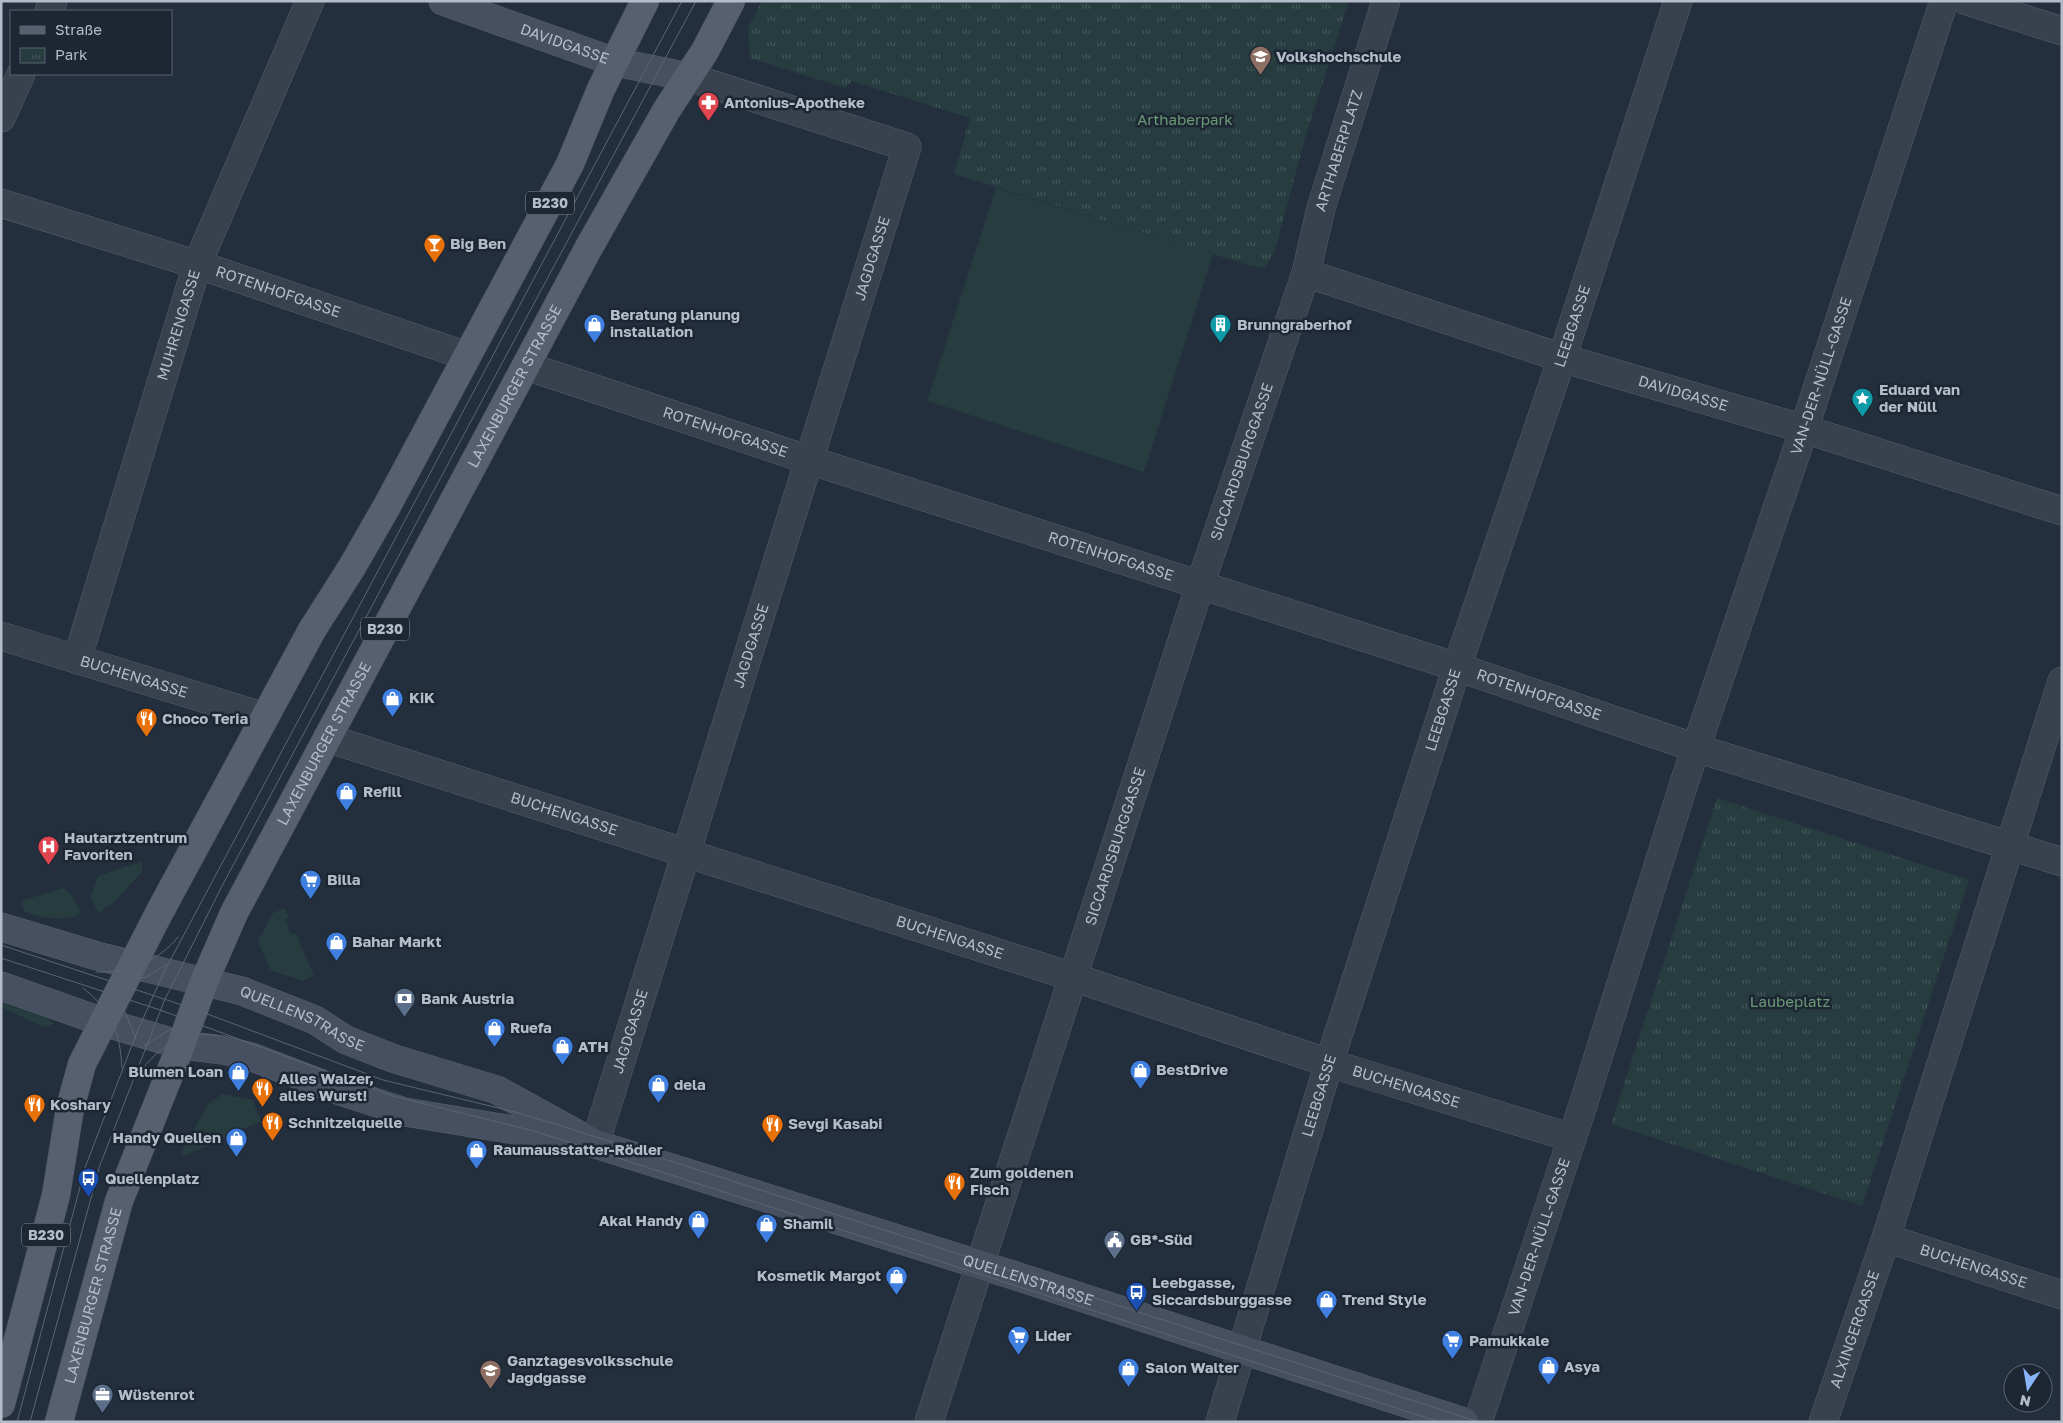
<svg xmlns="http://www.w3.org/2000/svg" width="2063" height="1423" viewBox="0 0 2063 1423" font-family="'Golos Text',sans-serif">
	<defs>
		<pattern id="park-tufts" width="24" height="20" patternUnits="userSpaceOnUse" patternTransform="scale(1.25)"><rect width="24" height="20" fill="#263c3f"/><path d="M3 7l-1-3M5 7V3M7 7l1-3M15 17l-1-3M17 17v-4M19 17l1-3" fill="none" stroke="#435659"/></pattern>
	</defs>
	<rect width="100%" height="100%" fill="#242f3e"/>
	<path fill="#263c3f" d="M996 188 1213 254 1144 472 927 401Z
		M142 861V872L115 901 98 913 91 897 98 876Z
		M63 888C72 895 77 900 80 912 73 924 34 917 24 911L21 901Z
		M285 908 289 917 285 919 291 935 296 933 314 976 303 981 270 970 258 941 273 913Z
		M1 1000 44 1016 54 1023 48 1027 42 1026 1 1007Z
		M222 1094 253 1100 261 1121 185 1156 181 1153 208 1104Z"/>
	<path fill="url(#park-tufts)" d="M762 1H1349L1306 135 1275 250 1265 268 1248 265 954 174 970 118 852 81 845 88 750 58 748 28Z
		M1717 798 1969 880 1862 1206 1611 1124Z"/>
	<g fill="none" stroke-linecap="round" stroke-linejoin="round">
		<defs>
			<g id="street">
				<path d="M1967 1 2062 31"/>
				<path d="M49 11 53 1"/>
				<path d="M1 118 21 74"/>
				<path id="s1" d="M1 203 211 269 467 356"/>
				<path id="s2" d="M1306 273 1562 358 1804 429 2062 511"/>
				<path id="s3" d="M526 366 809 460 1457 667 1696 748 2062 862"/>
				<path id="s4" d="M1 636 265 717"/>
				<path id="s5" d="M77 660 197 265 310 1"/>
				<path id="s6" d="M327 738 1073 977 1329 1063 1572 1138"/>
				<path id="s7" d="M595 1144 907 147 689 77"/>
				<path id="s8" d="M1886 1238 2062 1295"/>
				<path id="s9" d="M929 1422 1200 585 1306 273 1321 208 1386 1"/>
				<path id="s10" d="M1220 1422 1329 1063 1457 667 1562 358 1678 1"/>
				<path id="s11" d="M1478 1422 1583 1105 1684 783 1804 429 1944 1"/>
				<path id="s12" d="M1823 1422 1886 1238 2062 681"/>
			</g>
			<g id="secondary">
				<path id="s13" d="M443 1 615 62 689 77"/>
				<path id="s14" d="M1 927 97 956 242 991 315 1020 346 1040 395 1059 497 1090 595 1144 1019 1277 1464 1422"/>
				<path d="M1 986 103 1022 181 1045 223 1050 252 1057 343 1092 405 1112 574 1140"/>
			</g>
			<g id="primary">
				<path d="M1 1404 56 1195 70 1108 82 1064 158 915 312 630 352 567 387 506 570 164 601 89 645 1"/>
				<path id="s15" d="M59 1422 119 1201 181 1045 204 982 234 913 588 249 666 111 705 51 731 1"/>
			</g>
		</defs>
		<use href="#street" stroke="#565f6c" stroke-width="29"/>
		<use href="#secondary" stroke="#565f6c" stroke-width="29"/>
		<use href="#primary" stroke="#414a57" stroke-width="29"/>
		<use href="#street" stroke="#38414e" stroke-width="28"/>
		<use href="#secondary" stroke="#465061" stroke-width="28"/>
		<use href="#primary" stroke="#56606e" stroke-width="28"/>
		<path stroke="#5a6575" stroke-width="1" d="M1 945 194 1009 383 1080 515 1112 562 1126 1479 1422
			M1 958 160 1010 393 1096 534 1131 1440 1422
			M96 972C128 973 158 962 178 937
			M120 982 146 977 166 965
			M83 988C112 1011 120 1032 122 1068
			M114 995 123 1007 136 1039
			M144 1046 169 1030 193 1022
			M139 1074C157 1047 185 1029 219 1036
			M17 1422 86 1165 137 1032 164 972 682 1
			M30 1422 100 1165 165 999 222 886 696 1"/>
	</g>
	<defs>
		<symbol id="school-pin" viewBox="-11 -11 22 30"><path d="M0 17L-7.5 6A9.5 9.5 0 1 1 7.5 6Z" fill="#8d6e63" stroke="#1d2633"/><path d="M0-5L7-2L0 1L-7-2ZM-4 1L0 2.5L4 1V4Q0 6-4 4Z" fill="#fff"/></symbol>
		<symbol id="pharmacy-pin" viewBox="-11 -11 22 30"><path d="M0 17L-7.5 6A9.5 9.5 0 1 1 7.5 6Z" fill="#e0444e" stroke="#1d2633"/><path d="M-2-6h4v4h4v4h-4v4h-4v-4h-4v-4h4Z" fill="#fff"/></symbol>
		<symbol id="bar-pin" viewBox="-11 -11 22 30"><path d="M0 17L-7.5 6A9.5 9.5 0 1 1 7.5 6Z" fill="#e8710a" stroke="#1d2633"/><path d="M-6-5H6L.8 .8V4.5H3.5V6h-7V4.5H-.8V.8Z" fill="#fff"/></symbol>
		<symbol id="shop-pin" viewBox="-11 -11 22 30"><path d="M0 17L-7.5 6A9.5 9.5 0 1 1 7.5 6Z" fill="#3f7fe0" stroke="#1d2633"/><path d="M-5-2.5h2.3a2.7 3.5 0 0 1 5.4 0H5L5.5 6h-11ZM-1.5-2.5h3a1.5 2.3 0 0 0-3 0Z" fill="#fff"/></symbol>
		<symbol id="building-pin" viewBox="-11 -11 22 30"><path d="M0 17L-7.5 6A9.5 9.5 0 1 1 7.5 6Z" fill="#0f9aa8" stroke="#1d2633"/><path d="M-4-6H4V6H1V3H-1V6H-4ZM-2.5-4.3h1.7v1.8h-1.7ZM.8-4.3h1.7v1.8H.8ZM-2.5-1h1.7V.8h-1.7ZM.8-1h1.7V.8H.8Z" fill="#fff"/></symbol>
		<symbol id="sight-pin" viewBox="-11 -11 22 30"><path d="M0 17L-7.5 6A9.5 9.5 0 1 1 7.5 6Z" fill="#0f9aa8" stroke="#1d2633"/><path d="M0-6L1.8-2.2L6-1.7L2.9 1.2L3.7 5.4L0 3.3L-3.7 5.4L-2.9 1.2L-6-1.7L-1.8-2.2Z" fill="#fff"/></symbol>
		<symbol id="restaurant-pin" viewBox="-11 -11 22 30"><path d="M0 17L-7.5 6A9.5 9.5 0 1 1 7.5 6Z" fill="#e8710a" stroke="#1d2633"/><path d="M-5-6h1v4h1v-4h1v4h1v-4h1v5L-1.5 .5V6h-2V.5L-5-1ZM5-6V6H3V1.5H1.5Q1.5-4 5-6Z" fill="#fff"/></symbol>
		<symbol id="hospital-pin" viewBox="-11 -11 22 30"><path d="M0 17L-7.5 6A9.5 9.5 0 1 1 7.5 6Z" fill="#e0444e" stroke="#1d2633"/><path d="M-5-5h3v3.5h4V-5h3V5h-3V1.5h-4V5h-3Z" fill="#fff"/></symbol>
		<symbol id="supermarket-pin" viewBox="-11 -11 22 30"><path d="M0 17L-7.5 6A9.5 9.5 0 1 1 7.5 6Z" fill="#3f7fe0" stroke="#1d2633"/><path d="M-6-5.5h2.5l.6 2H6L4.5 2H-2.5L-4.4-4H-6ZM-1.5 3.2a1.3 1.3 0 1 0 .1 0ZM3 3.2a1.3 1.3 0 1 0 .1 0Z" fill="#fff"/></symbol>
		<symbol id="bank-pin" viewBox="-11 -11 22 30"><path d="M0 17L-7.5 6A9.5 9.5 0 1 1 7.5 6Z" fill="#5c6f8a" stroke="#1d2633"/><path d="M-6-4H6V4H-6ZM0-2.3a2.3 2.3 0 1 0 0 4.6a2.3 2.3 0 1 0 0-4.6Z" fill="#fff"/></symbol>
		<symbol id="bus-pin" viewBox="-11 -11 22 30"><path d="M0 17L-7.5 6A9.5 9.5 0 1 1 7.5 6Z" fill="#1a4fb4" stroke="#1d2633"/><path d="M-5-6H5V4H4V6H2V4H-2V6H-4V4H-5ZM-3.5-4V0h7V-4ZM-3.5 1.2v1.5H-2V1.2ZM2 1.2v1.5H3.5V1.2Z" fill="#fff"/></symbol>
		<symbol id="civic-pin" viewBox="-11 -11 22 30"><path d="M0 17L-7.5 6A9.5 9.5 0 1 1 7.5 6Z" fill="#5c6f8a" stroke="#1d2633"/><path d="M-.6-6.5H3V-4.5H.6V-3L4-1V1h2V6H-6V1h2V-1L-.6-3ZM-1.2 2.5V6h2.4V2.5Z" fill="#fff"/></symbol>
		<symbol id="office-pin" viewBox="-11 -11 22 30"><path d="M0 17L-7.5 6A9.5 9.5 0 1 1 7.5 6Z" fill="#5c6f8a" stroke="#1d2633"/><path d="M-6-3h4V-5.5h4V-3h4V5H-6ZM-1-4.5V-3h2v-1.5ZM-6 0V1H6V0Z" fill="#fff"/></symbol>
	</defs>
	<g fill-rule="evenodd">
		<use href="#school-pin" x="1248" y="44" width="25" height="34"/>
		<use href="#pharmacy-pin" x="696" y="90" width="25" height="34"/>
		<use href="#bar-pin" x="422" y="232" width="25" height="34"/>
		<use href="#shop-pin" x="582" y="312" width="25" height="34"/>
		<use href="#building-pin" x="1208" y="312" width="25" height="34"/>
		<use href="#sight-pin" x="1850" y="386" width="25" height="34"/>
		<use href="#shop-pin" x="380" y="686" width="25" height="34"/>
		<use href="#restaurant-pin" x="134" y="706" width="25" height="34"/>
		<use href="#shop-pin" x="334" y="780" width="25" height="34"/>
		<use href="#hospital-pin" x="36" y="834" width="25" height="34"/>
		<use href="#supermarket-pin" x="298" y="868" width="25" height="34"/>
		<use href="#shop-pin" x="324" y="930" width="25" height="34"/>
		<use href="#bank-pin" x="392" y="986" width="25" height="34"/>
		<use href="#shop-pin" x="482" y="1016" width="25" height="34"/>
		<use href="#shop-pin" x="550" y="1034" width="25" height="34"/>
		<use href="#shop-pin" x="1128" y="1058" width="25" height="34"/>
		<use href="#shop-pin" x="226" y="1060" width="25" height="34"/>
		<use href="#shop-pin" x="646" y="1072" width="25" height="34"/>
		<use href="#restaurant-pin" x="250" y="1076" width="25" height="34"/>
		<use href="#restaurant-pin" x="22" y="1092" width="25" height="34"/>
		<use href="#restaurant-pin" x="260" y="1110" width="25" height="34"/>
		<use href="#restaurant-pin" x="760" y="1112" width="25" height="34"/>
		<use href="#shop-pin" x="224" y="1126" width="25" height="34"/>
		<use href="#shop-pin" x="464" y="1138" width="25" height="34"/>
		<use href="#bus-pin" x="76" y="1166" width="25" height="34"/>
		<use href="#restaurant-pin" x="942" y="1170" width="25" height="34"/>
		<use href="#shop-pin" x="686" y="1208" width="25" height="34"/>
		<use href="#shop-pin" x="754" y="1212" width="25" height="34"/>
		<use href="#civic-pin" x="1102" y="1228" width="25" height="34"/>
		<use href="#shop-pin" x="884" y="1264" width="25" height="34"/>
		<use href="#bus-pin" x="1124" y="1280" width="25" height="34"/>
		<use href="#shop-pin" x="1314" y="1288" width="25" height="34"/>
		<use href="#supermarket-pin" x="1006" y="1324" width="25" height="34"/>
		<use href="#supermarket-pin" x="1440" y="1328" width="25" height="34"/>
		<use href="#shop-pin" x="1536" y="1354" width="25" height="34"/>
		<use href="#shop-pin" x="1116" y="1356" width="25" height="34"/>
		<use href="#school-pin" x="478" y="1358" width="25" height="34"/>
		<use href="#office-pin" x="90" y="1382" width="25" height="34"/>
	</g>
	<g text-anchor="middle" stroke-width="5" stroke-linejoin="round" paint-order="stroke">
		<g fill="#1d2633" stroke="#878f9c" stroke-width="1">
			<rect x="526" y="191.5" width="48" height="23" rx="4"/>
			<rect x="361" y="617.5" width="48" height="23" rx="4"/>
			<rect x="22" y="1223.5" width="48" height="23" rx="4"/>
		</g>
		<g font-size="14" font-weight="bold" fill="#b4bcc9">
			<text x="550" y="208">B230</text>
			<text x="385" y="634">B230</text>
			<text x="46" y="1240">B230</text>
		</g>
		<g font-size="15" fill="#b4bcc9" stroke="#1d2633">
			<text dy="5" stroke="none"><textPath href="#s13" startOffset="129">DAVIDGASSE</textPath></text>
			<text dy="5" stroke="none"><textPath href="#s9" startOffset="1336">ARTHABERPLATZ</textPath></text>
			<text dy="5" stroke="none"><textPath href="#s7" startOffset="928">JAGDGASSE</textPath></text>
			<text dy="5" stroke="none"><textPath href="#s1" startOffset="291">ROTENHOFGASSE</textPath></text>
			<text dy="5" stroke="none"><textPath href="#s5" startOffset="350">MUHRENGASSE</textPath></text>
			<text dy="5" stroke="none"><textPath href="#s10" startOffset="1151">LEEBGASSE</textPath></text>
			<text dy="5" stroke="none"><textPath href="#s11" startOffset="1101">VAN-DER-NÜLL-GASSE</textPath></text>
			<text dy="5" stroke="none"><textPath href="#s15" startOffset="1136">LAXENBURGER STRASSE</textPath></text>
			<text dy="5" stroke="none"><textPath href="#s2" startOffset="396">DAVIDGASSE</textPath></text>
			<text dy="5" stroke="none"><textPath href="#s3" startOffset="210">ROTENHOFGASSE</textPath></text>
			<text dy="5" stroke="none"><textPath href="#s9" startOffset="1010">SICCARDSBURGGASSE</textPath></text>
			<text dy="5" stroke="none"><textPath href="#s3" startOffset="615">ROTENHOFGASSE</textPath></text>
			<text dy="5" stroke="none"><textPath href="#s7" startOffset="522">JAGDGASSE</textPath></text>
			<text dy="5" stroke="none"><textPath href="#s4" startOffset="139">BUCHENGASSE</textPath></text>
			<text dy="5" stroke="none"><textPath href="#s3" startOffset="1065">ROTENHOFGASSE</textPath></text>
			<text dy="5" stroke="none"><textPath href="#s10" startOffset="746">LEEBGASSE</textPath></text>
			<text dy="5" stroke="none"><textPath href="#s15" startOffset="731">LAXENBURGER STRASSE</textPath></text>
			<text dy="5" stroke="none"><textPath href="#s6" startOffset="249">BUCHENGASSE</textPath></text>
			<text dy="5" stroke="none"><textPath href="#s9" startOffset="605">SICCARDSBURGGASSE</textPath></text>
			<text dy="5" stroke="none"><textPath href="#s6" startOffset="654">BUCHENGASSE</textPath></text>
			<text dy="5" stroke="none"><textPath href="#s14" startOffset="316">QUELLENSTRASSE</textPath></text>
			<text dy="5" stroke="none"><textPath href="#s7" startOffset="118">JAGDGASSE</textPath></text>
			<text dy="5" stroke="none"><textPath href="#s6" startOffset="1134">BUCHENGASSE</textPath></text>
			<text dy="5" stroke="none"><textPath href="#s10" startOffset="341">LEEBGASSE</textPath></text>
			<text dy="5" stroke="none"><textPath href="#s11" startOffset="195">VAN-DER-NÜLL-GASSE</textPath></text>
			<text dy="5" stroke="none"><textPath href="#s8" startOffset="92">BUCHENGASSE</textPath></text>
			<text dy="5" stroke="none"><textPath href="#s14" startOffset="1090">QUELLENSTRASSE</textPath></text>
			<text dy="5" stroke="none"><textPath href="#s15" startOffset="131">LAXENBURGER STRASSE</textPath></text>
			<text dy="5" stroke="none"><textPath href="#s12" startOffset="98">ALXINGERGASSE</textPath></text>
		</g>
		<g font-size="15" font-weight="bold" fill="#b4bcc9" stroke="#1d2633" text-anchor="start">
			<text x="1276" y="62">Volkshochschule</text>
			<text x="724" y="108">Antonius-Apotheke</text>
			<text x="450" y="249">Big Ben</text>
			<text x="610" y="320">Beratung planung<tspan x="610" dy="17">installation</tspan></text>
			<text x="1237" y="330">Brunngraberhof</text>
			<text x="1879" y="395">Eduard van<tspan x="1879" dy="17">der Nüll</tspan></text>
			<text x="409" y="703">KiK</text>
			<text x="162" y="724">Choco Teria</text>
			<text x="363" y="797">Refill</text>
			<text x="64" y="843">Hautarztzentrum<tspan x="64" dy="17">Favoriten</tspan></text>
			<text x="327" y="885">Billa</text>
			<text x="352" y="947">Bahar Markt</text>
			<text x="421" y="1004">Bank Austria</text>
			<text x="510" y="1033">Ruefa</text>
			<text x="578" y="1052">ATH</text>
			<text x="1156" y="1075">BestDrive</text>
			<text x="223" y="1077" text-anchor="end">Blumen Loan</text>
			<text x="279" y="1084">Alles Walzer,<tspan x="279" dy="17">alles Wurst!</tspan></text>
			<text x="674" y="1090">dela</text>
			<text x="50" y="1110">Koshary</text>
			<text x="288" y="1128">Schnitzelquelle</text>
			<text x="788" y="1129">Sevgi Kasabi</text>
			<text x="221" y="1143" text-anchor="end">Handy Quellen</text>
			<text x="493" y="1155">Raumausstatter-Rödler</text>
			<text x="970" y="1178">Zum goldenen<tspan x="970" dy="17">Fisch</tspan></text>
			<text x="105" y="1184">Quellenplatz</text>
			<text x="683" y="1226" text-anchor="end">Akal Handy</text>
			<text x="783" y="1229">Shamil</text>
			<text x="1130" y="1245">GB*-Süd</text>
			<text x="881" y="1281" text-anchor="end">Kosmetik Margot</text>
			<text x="1152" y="1288">Leebgasse,<tspan x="1152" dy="17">Siccardsburggasse</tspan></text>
			<text x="1342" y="1305">Trend Style</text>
			<text x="1035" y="1341">Lider</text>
			<text x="1469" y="1346">Pamukkale</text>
			<text x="507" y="1366">Ganztagesvolksschule<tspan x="507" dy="17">Jagdgasse</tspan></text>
			<text x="1564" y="1372">Asya</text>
			<text x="1145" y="1373">Salon Walter</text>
			<text x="118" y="1400">Wüstenrot</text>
		</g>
		<g font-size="15" fill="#6b9a76" stroke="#1d2633">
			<text x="1185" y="125">Arthaberpark</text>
			<text x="1790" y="1007">Laubeplatz</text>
		</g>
	</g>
	<rect width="2063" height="1423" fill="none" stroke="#b4bcc9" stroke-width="5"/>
	<rect x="10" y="10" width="162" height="65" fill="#1d2633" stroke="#59626f"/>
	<rect x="20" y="26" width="25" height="8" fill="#56606e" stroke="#59626f"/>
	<text x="55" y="35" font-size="15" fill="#b4bcc9">Straße</text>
	<rect x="20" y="48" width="25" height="15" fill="url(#park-tufts)" stroke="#59626f"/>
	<text x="55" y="60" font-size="15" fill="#b4bcc9">Park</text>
	<g transform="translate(2028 1388) rotate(192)"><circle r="24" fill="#1d2633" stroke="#59626f"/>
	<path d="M0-4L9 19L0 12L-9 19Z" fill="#8ab4f8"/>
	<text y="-8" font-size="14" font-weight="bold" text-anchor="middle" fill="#b4bcc9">N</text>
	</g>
</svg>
